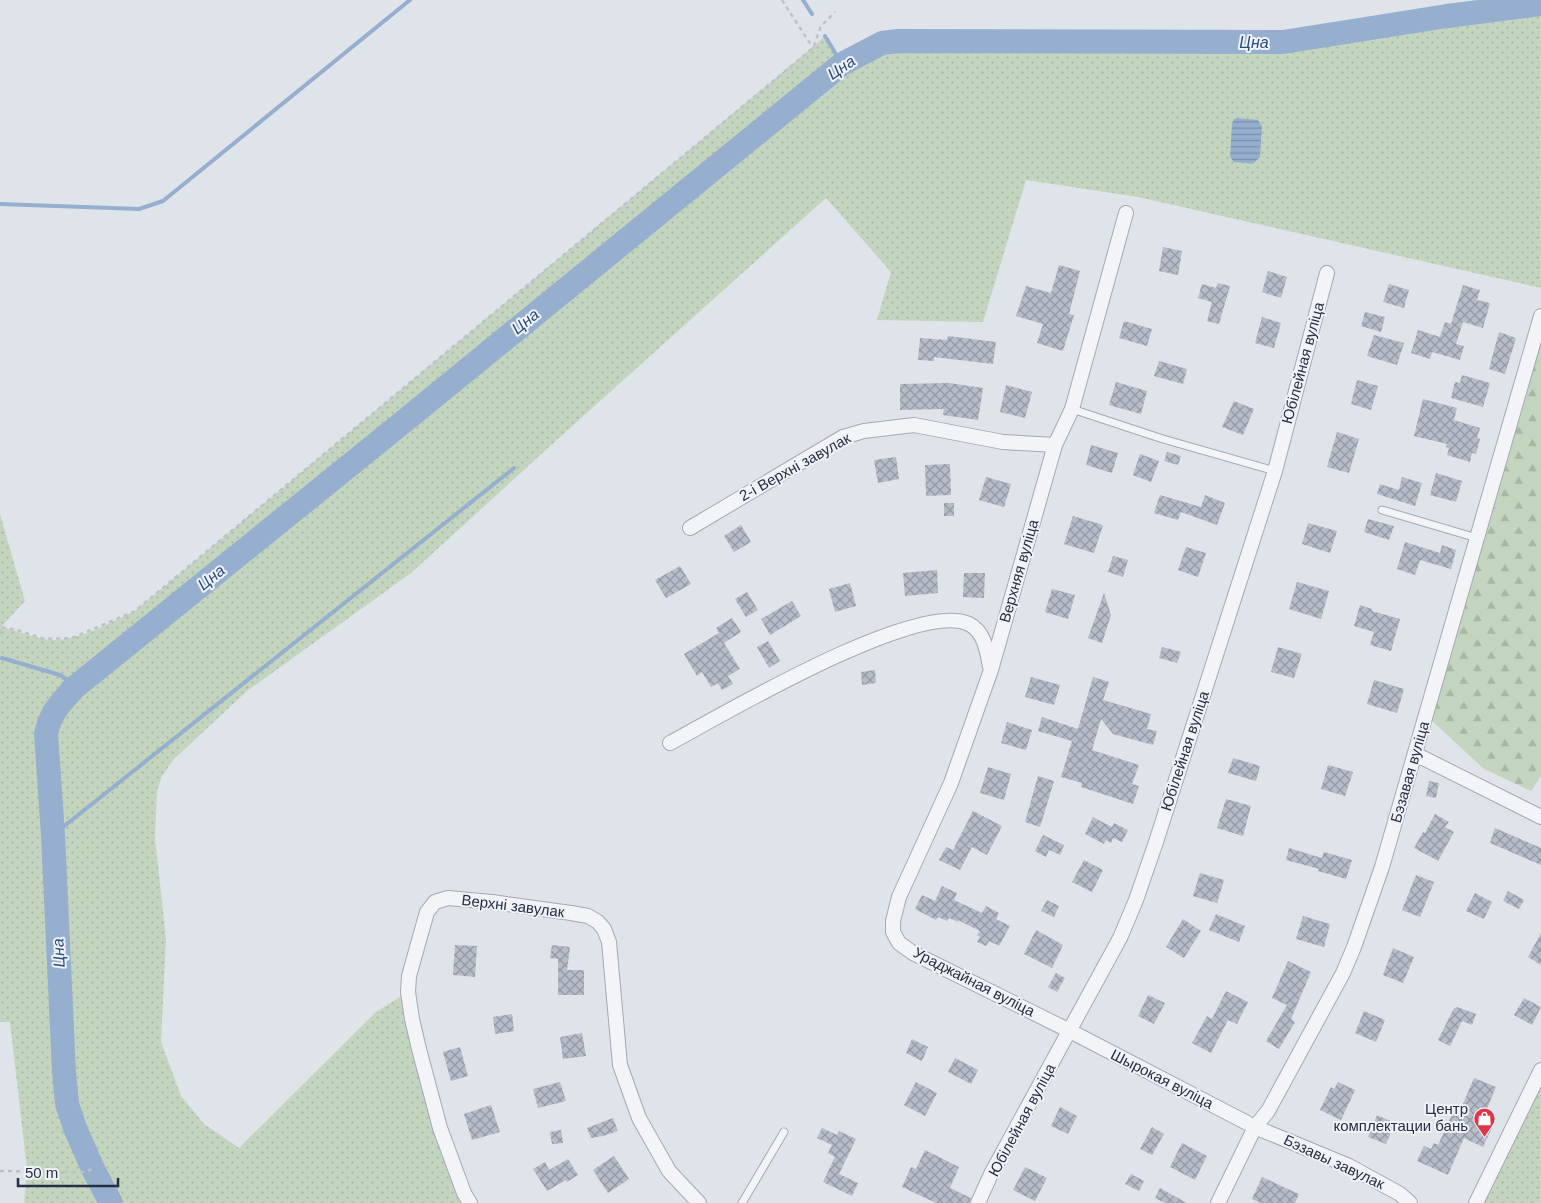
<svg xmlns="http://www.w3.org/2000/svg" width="1541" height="1203" viewBox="0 0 1541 1203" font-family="Helvetica,sans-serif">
	<defs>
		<pattern id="grass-dots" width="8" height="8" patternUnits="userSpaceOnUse" patternTransform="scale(1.25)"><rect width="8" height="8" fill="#c4d5bf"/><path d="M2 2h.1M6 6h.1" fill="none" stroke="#a8b7a5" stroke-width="1.8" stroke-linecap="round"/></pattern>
		<pattern id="forest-firs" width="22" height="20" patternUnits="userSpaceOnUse" patternTransform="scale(1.25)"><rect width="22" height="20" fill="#c4d5bf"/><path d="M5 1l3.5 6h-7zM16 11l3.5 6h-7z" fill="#a8b7a5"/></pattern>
		<pattern id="water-rules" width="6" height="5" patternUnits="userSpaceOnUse" patternTransform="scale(1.25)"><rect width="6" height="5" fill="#96afce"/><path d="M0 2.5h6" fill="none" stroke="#7a8fa9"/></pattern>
		<pattern id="building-cross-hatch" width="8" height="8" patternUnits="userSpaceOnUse" patternTransform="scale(1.25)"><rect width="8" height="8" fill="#b6bcc8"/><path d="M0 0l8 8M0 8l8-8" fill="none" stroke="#9499a4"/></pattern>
	</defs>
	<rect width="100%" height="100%" fill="#dfe3ea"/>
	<path fill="url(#grass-dots)" d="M1541 4V288L1138 197 1026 180 983 322 877 320 891 272 826 198 560 437 411 573 247 691 173 760 162 776 157 791 155 838 166 939 161 1042 181 1096 204 1124 239 1148 376 1012 408 992 412 1019 470 1203H24L27 1169 10 1022H0V514L25 601 1 627C15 630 29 636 43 639 72 645 109 623 135 611L801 57 825 36 842 64 882 43 898 41 1283 42 1447 16Z
		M1541 1070V1203H1476Z"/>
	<path fill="url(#forest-firs)" d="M1541 338V776L1531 791 1484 769 1430 719Z"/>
	<path fill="url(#water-rules)" d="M1237 118 1258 120 1262 126 1260 157 1253 164 1234 162 1230 157 1232 124 1234 119Z"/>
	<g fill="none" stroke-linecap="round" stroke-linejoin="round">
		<path stroke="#96afce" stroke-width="4" d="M803 0 812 14
			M825 36 842 64
			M0 204 139 209 163 201 410 0
			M2 658 60 675 67 680 74 688
			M53 835 514 468"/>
		<path stroke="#96afce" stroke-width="24" d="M111 1203 93 1169 75 1128 67 1104 64 1072 53 835 46 734C51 711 60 704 74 688L397 427 842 64 882 43 898 41 1283 42 1447 16 1541 4"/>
	</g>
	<path fill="url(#building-cross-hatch)" d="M1163 247 1182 251 1178 275 1159 271Z
		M1059 265 1080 271 1069 314 1074 315 1063 351 1037 343 1043 324 1016 316 1026 286 1051 293Z
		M1268 271 1287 277 1281 298 1262 292Z
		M1218 283 1230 286 1219 324 1207 321 1212 302 1198 298 1202 284 1216 288Z
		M1389 284 1409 290 1404 308 1383 302Z
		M1463 285 1480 290 1477 300 1490 303 1483 328 1463 322 1456 344 1464 346 1460 360 1432 352 1430 359 1411 353 1418 330 1440 337 1445 322 1451 324Z
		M1365 312 1385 317 1381 332 1361 326Z
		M1262 317 1281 323 1274 348 1255 343Z
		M1124 321 1152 329 1147 346 1119 338Z
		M1499 332 1516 338 1505 374 1489 369Z
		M1374 335 1404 343 1397 365 1367 356Z
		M948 336 996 342 993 364 934 357V361L918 360 920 338 947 340Z
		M1159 361 1187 369 1183 384 1154 376Z
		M1462 375 1490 383 1483 407 1451 398 1455 382 1460 383Z
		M1357 380 1378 386 1371 410 1351 404Z
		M1116 382 1147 391 1141 414 1109 405Z
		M949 383 983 388 978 420 943 415 944 409 900 410V384Z
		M1006 385 1032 392 1025 418 1000 412Z
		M1423 399 1457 408 1454 420 1480 428 1477 438 1480 439 1476 454 1472 453 1470 462 1447 455 1449 448 1446 447 1447 444 1414 436Z
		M1234 401 1254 409 1243 435 1222 427Z
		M1337 432 1359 439 1349 473 1327 467Z
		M1091 445 1118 453 1112 473 1086 465Z
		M1167 452 1181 456 1178 465 1164 461Z
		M1140 454 1159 461 1151 482 1133 475Z
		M896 457 899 479 878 483 874 460Z
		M950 464 951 495 926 496 925 465Z
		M1436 473 1462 481 1456 502 1430 495Z
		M986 477 1011 484 1004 507 979 500Z
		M1402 477 1422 483 1415 506 1377 494 1380 484 1399 490Z
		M1160 495 1201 507 1205 495 1225 503 1217 525 1181 512 1178 520 1154 513Z
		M944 503H954V516H944Z
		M1073 516 1103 525 1094 553 1064 544Z
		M1368 519 1394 526 1389 540 1364 532Z
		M1308 523 1337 531 1330 553 1302 544Z
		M741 525 751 542 734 552 724 536Z
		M1405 542 1440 553 1442 545 1456 550 1451 569 1420 560 1415 575 1397 569Z
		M1186 547 1206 553 1198 577 1178 570Z
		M1113 556 1128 560 1123 577 1108 572Z
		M680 566 691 584 666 598 655 580Z
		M937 570 938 593 905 596 903 573Z
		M964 573H985L984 598 963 597Z
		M1297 582 1329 591 1321 619 1289 609Z
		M850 583 856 606 835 612 829 589Z
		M1052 589 1075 595 1068 619 1045 612Z
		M747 592 758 610 746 617 735 599Z
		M1104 593 1111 615 1102 643 1088 638Z
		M792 601 801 616 770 635 761 619Z
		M1360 605 1372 609V611L1400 619 1391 651 1370 645 1374 632 1354 626Z
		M732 618 741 632 724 643 740 669 728 676 733 684 722 690 718 683 711 687 702 672 697 676 684 654 719 633 716 628Z
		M768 641 780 661 769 668 757 647Z
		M1162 647 1181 652 1177 663 1159 658Z
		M1278 647 1302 654 1294 678 1271 672Z
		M875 670 876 683 862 685 861 672Z
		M1031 677 1060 685 1054 705 1025 697Z
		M1093 677 1109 682 1103 700 1151 714 1147 729 1157 731 1153 745 1113 734 1101 719 1092 750 1139 765 1132 784 1139 786 1133 804 1081 787 1082 783 1061 777 1072 741 1038 731 1042 717 1078 729Z
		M1374 680 1404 689 1397 713 1367 704Z
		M1007 722 1032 730 1026 750 1001 743Z
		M1233 758 1260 766 1256 781 1228 773Z
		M1328 765 1353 772 1345 796 1321 789Z
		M988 767 1011 774 1004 800 980 793Z
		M1038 776 1054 781 1040 827 1025 822Z
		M1429 781 1439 783 1436 798 1426 796Z
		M1226 799 1251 806 1243 836 1217 828Z
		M973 811 1002 826 987 855 972 847 960 870 939 860 946 847 953 850Z
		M1435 814 1449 822 1445 827 1454 832 1438 861 1414 848 1423 832 1425 833Z
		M1093 817 1112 827 1114 823 1128 830 1122 842 1113 838 1111 843 1106 840 1104 844 1085 834Z
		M1495 828 1541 848V865L1490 843Z
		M1043 835 1064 845 1060 855 1049 850 1046 857 1035 851Z
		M1289 848 1322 858 1324 852 1352 860 1346 879 1318 871 1319 869 1286 860Z
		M1084 860 1103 870 1092 892 1072 882Z
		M1200 873 1224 880 1217 903 1193 896Z
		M1416 875 1434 882 1420 917 1402 910Z
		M942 886 957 893 954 900 982 913 986 906 999 913 996 919 1010 926 999 946 989 941 986 946 977 942 980 937 977 935 980 931 958 920V922L949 918 947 921 938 917 936 920 915 909 922 895 935 901Z
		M1508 891 1524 900 1519 909 1503 901Z
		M1475 893 1492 902 1484 919 1466 911Z
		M1047 900 1059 906 1054 917 1041 911Z
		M1216 914 1245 926 1239 942 1209 930Z
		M1303 916 1330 924 1324 947 1296 939Z
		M1183 919 1201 931 1184 958 1166 947Z
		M1036 930 1063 945 1052 968 1024 954Z
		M1541 933V965L1528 957Z
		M455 945 477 946 475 977 453 975Z
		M552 945 570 947 567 970H584V995H558V959L550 958Z
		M1393 948 1414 957 1403 983 1383 975Z
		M1288 961 1311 972 1291 1019 1295 1022 1279 1049 1266 1041 1287 1005 1272 998Z
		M1056 973 1065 978 1057 992 1048 987Z
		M1226 991 1248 1002 1237 1024 1228 1020 1211 1053 1192 1043 1207 1016 1212 1019Z
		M1148 995 1165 1003 1154 1024 1138 1016Z
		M1524 998 1541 1007 1532 1025 1514 1015Z
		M1457 1007 1476 1014 1472 1025 1462 1021 1450 1046 1438 1040 1454 1008H1456Z
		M1364 1011 1385 1020 1376 1042 1355 1033Z
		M512 1014 514 1031 495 1034 493 1017Z
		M582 1033 586 1056 563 1059 560 1037Z
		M912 1039 928 1047 922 1061 906 1053Z
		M460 1047 468 1076 451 1081 443 1052Z
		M955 1058 978 1070 971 1084 948 1072Z
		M1474 1078 1496 1087 1481 1123 1492 1128 1483 1147 1464 1138 1448 1175 1417 1161 1424 1146 1431 1149 1434 1143 1438 1145 1454 1110 1459 1113Z
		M560 1082 566 1101 538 1108 533 1089Z
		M916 1082 937 1093 925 1116 904 1105Z
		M1338 1082 1355 1090 1341 1120 1320 1110 1331 1087 1334 1089Z
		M491 1105 500 1132 472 1140 464 1114Z
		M1060 1107 1077 1116 1068 1134 1051 1126Z
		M1377 1115 1395 1123 1386 1144 1368 1137Z
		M613 1118 618 1131 603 1136 591 1138 587 1128Z
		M1152 1127 1164 1134 1152 1155 1140 1149Z
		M822 1128 837 1135 839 1131 856 1139 839 1174 858 1183 852 1196 823 1182 835 1157 828 1153 832 1145 817 1138Z
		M561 1130 563 1143 552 1144 550 1132Z
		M1182 1143 1207 1156 1195 1180 1170 1167Z
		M925 1150 959 1167 950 1188 971 1198 969 1203H936L902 1187 911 1167 916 1169Z
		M614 1156 629 1179 608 1193 593 1170Z
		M568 1159 578 1175 567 1182 566 1180 547 1191 533 1169 545 1162 549 1170Z
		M1025 1167 1047 1178 1035 1201 1013 1190Z
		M1131 1174 1144 1181 1139 1191 1125 1184Z
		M1262 1177 1299 1194 1295 1203H1261L1252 1199Z
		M1160 1188 1187 1203H1165L1155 1198Z"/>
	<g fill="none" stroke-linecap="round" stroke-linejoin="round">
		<defs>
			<path id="service" d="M1072 409 1163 439 1275 471
				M1382 510 1477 538
				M742 1203 784 1132"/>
			<path id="minor" d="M1126 213 1072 409 1055 445 991 670 951 783 899 897 893 921V932L899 943 913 953 1070 1031 1255 1127 1349 1166 1400 1194 1410 1203
				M690 528 843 437 864 431 914 425 1003 442 1055 445
				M670 743C722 715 918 599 969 624 985 632 987 652 990 667
				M1415 754 1541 817
				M470 1203 464 1193 440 1128 419 1049 412 1019 408 992 409 976 427 912 435 902 448 898 492 902 571 913 588 916 598 922 604 929 609 942 620 1065 639 1118 669 1171 699 1203
				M978 1203 991 1174 1120 938 1136 900 1156 842 1275 471 1327 273
				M1218 1203 1255 1127 1268 1111 1343 973 1354 947 1382 867 1541 316
				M1476 1203 1541 1070"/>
		</defs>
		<use href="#service" stroke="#a4a9b5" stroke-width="9"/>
		<use href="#minor" stroke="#a4a9b5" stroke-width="16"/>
		<path stroke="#bdc1c9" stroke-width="2.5" stroke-dasharray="4 4" stroke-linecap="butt" d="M782 0 813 48
			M0 634 1 627 17 630 44 639 72 638 135 611 813 48 821 26 835 12
			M0 1171 82 1172 93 1169"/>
		<use href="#service" stroke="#f2f4f8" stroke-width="7"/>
		<use href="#minor" stroke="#f2f4f8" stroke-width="14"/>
	</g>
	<defs>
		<symbol id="shop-pin" viewBox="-11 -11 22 30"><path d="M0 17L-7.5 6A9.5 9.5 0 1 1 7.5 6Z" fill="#de3547" stroke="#eff2f7"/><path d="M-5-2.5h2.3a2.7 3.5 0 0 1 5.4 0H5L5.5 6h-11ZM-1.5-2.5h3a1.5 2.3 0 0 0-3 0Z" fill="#fff"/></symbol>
	</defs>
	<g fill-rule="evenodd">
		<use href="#shop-pin" x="1472" y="1106" width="25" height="34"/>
	</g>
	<g text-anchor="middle" stroke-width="4" stroke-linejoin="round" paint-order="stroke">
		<g font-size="15" fill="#262f43" stroke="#eff2f7">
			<text transform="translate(1303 363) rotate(-75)" y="5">Юбілейная вуліца</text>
			<text transform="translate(795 467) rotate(-29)" y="5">2-і Верхні завулак</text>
			<text transform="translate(1019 571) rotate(-74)" y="5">Верхняя вуліца</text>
			<text transform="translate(1185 751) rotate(-72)" y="5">Юбілейная вуліца</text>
			<text transform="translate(1410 772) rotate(-74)" y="5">Бэзавая вуліца</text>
			<text transform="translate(513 906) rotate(7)" y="5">Верхні завулак</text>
			<text transform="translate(974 982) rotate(27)" y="5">Ураджайная вуліца</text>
			<text transform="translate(1162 1079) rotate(27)" y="5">Шырокая вуліца</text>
			<text transform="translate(1022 1120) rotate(-62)" y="5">Юбілейная вуліца</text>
			<text transform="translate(1334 1162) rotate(25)" y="5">Бэзавы завулак</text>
		</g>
		<g font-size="15" fill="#262f43" stroke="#eff2f7" text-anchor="end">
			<text x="1468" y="1114">Центр<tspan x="1468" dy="17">комплектации бань</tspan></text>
		</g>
		<g font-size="16" font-style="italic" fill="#2b4c7c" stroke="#eff2f7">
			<text x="1254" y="48">Цна</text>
			<text transform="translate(841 67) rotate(-34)" y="6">Цна</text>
			<text transform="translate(525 321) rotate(-39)" y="6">Цна</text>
			<text transform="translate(211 577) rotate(-39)" y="6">Цна</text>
			<text transform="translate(58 953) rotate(-93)" y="6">Цна</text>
		</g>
	</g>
	<path d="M18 1178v8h100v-8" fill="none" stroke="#262f43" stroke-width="2.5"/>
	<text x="25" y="1178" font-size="15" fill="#262f43" stroke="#eff2f7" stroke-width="4" paint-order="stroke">50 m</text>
</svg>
